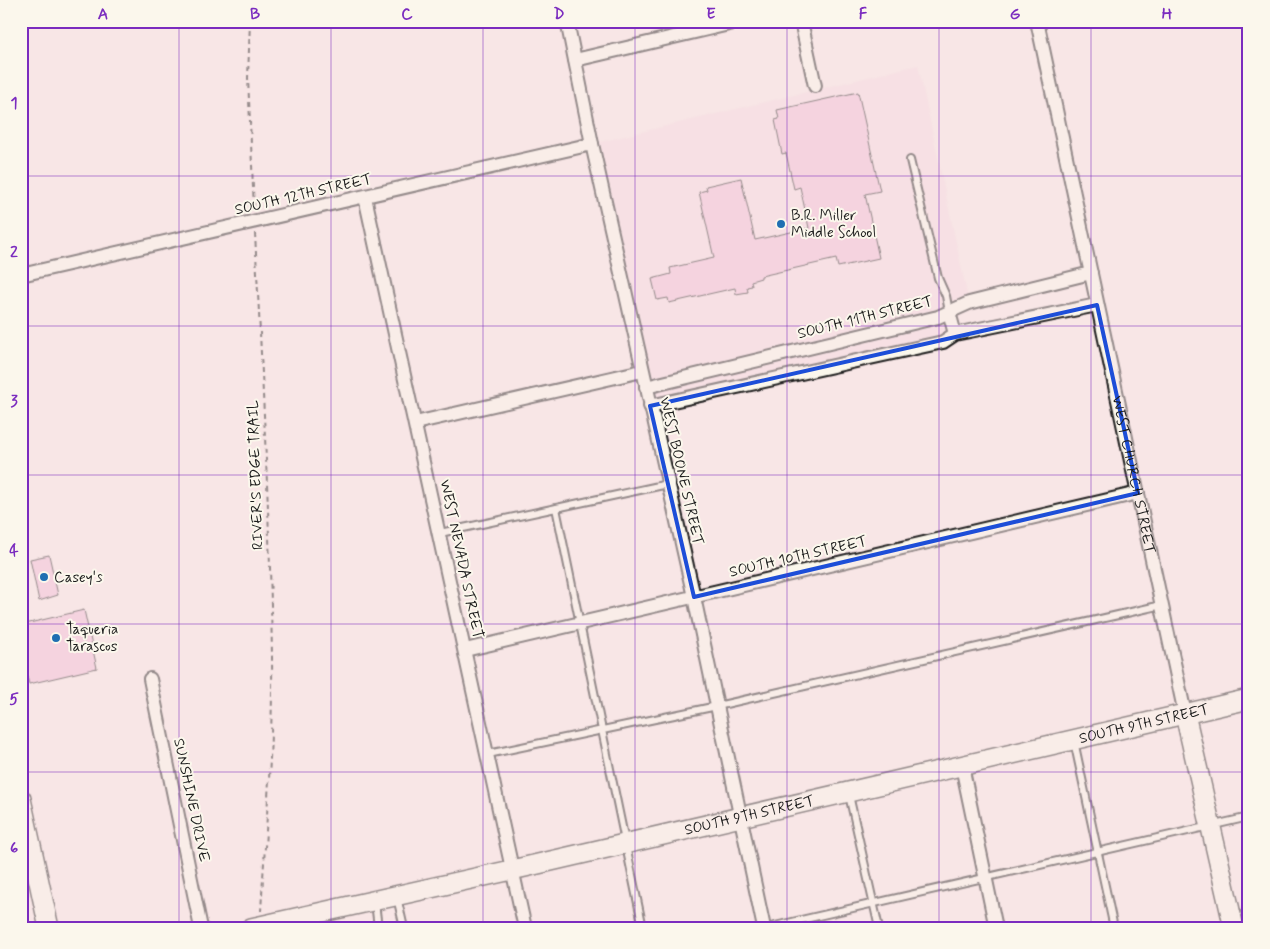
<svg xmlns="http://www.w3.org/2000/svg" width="1270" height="949" viewBox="0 0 1270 949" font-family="Mynerve,sans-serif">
	<rect width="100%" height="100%" fill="#f8e6e6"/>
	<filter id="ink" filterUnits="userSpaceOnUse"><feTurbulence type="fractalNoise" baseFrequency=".02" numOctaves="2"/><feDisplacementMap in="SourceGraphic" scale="10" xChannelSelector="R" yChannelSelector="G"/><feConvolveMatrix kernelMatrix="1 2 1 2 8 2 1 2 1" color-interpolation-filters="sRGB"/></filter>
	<g filter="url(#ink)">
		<path fill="#f6dae2" d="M918 65 969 303 946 337 648 400 592 144Z"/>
		<path fill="#f2bdd8" stroke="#1c1c1c" d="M858 92 880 191 865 194 879 258 838 267 836 259 761 276V278L751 281 752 286 747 287 748 292 736 294 735 288 669 303 668 298 657 300 652 279 671 274 670 268 714 258 699 192 707 190 706 186 741 178 755 240 809 228 800 187 794 189 786 153 782 154 775 120 779 119 777 110Z
			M49 555 58 595 39 601 30 559Z
			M84 610 97 668 29 684 21 651V625Z"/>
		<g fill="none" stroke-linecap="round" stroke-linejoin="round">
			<defs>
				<path id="lane" d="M681 21 684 35
					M910 160 938 278 946 296 949 312
					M556 508 643 928
					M440 533 668 484
					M1074 741 1114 928
					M488 754 717 706 1162 605
					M849 795 879 928
					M397 897 404 928
					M375 902 378 928
					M766 928 1249 817"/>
				<g id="street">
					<path d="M567 21 592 144 694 597 764 928"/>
					<path d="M801 21 815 86"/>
					<path id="s1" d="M1037 21 1185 714"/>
					<path d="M575 60 742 21"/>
					<path d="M365 197 525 928"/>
					<path d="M21 275 592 144"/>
					<path d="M949 312 955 334"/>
					<path d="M646 387 938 317 969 303 1091 273"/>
					<path d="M650 406 943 342 955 334 1097 305"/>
					<path d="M415 423 642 371"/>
					<path d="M465 650 1138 493"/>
					<path d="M150 679 201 928"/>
					<path d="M962 766 996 928"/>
				</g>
				<g id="secondary">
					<path d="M1185 714 1234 928"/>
					<path d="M21 799 49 928"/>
					<path id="s2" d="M251 928 525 867 1249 699"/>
				</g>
			</defs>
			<use href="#lane" stroke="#1c1c1c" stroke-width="10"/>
			<use href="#street" stroke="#1c1c1c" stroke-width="16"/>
			<use href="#secondary" stroke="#1c1c1c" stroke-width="22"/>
			<path stroke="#1c1c1c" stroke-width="2" stroke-dasharray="5 4" stroke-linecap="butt" d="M250 21 248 78 254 209
				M255 233C262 375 270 516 272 657 273 742 266 826 261 911"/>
			<use href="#lane" stroke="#fbf7ec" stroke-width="6"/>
			<use href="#street" stroke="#fbf7ec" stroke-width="12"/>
			<use href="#secondary" stroke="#fbf7ec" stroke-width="19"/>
		</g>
	</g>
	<path d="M0 0H1270V949H0ZM1097 305 1138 493 694 597 650 406Z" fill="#f8e6e6" fill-opacity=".55" fill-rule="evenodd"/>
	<path fill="none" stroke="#1d4ed8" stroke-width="4" stroke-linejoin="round" d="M1097 305 1138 493 694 597 650 406Z"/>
	<path fill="none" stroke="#7b2cbf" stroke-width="1" stroke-opacity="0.55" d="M179 21V928M331 21V928M483 21V928M635 21V928M787 21V928M939 21V928M1091 21V928M21 176H1249M21 326H1249M21 475H1249M21 624H1249M21 772H1249"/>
	<g fill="#1f6fb2" stroke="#fbf7ec" stroke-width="2">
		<circle cx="781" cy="224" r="5"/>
		<circle cx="44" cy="577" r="5"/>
		<circle cx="56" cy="638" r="5"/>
	</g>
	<g text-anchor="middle" stroke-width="4" stroke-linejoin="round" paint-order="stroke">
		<g font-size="15" fill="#1c1c1c" stroke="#fbf7ec">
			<text transform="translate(303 194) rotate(-13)" y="5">SOUTH 12TH STREET</text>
			<text transform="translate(865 317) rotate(-14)" y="5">SOUTH 11TH STREET</text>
			<text transform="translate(682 471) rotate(77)" y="5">WEST BOONE STREET</text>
			<text transform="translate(255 475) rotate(-92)" y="5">RIVER'S EDGE TRAIL</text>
			<text dy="5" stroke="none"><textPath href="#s1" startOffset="464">WEST CHURCH STREET</textPath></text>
			<text transform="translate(798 556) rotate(-13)" y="5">SOUTH 10TH STREET</text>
			<text transform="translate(462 559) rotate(78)" y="5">WEST NEVADA STREET</text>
			<text dy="5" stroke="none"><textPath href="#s2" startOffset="916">SOUTH 9TH STREET</textPath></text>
			<text transform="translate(192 800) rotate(78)" y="5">SUNSHINE DRIVE</text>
			<text dy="5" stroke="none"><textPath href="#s2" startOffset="511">SOUTH 9TH STREET</textPath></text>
		</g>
		<g font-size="15" fill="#1c1c1c" stroke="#fbf7ec" text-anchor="start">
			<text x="791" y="220">B.R. Miller<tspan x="791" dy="17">Middle School</tspan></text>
			<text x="54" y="582">Casey's</text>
			<text x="66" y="634">Taqueria<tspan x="66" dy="17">Tarascos</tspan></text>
		</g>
	</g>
	<rect width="1270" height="949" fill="none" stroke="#fbf7ec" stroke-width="55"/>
	<rect x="28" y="28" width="1214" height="894" fill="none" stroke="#7b2cbf" stroke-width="2"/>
	<g font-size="16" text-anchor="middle" font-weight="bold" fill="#7b2cbf">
		<text x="103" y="19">A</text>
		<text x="255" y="19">B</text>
		<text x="407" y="19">C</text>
		<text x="559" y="19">D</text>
		<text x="711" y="19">E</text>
		<text x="863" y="19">F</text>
		<text x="1015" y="19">G</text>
		<text x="1167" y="19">H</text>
		<text x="14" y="108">1</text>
		<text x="14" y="257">2</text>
		<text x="14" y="406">3</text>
		<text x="14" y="555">4</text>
		<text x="14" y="704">5</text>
		<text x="14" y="853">6</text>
	</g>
</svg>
